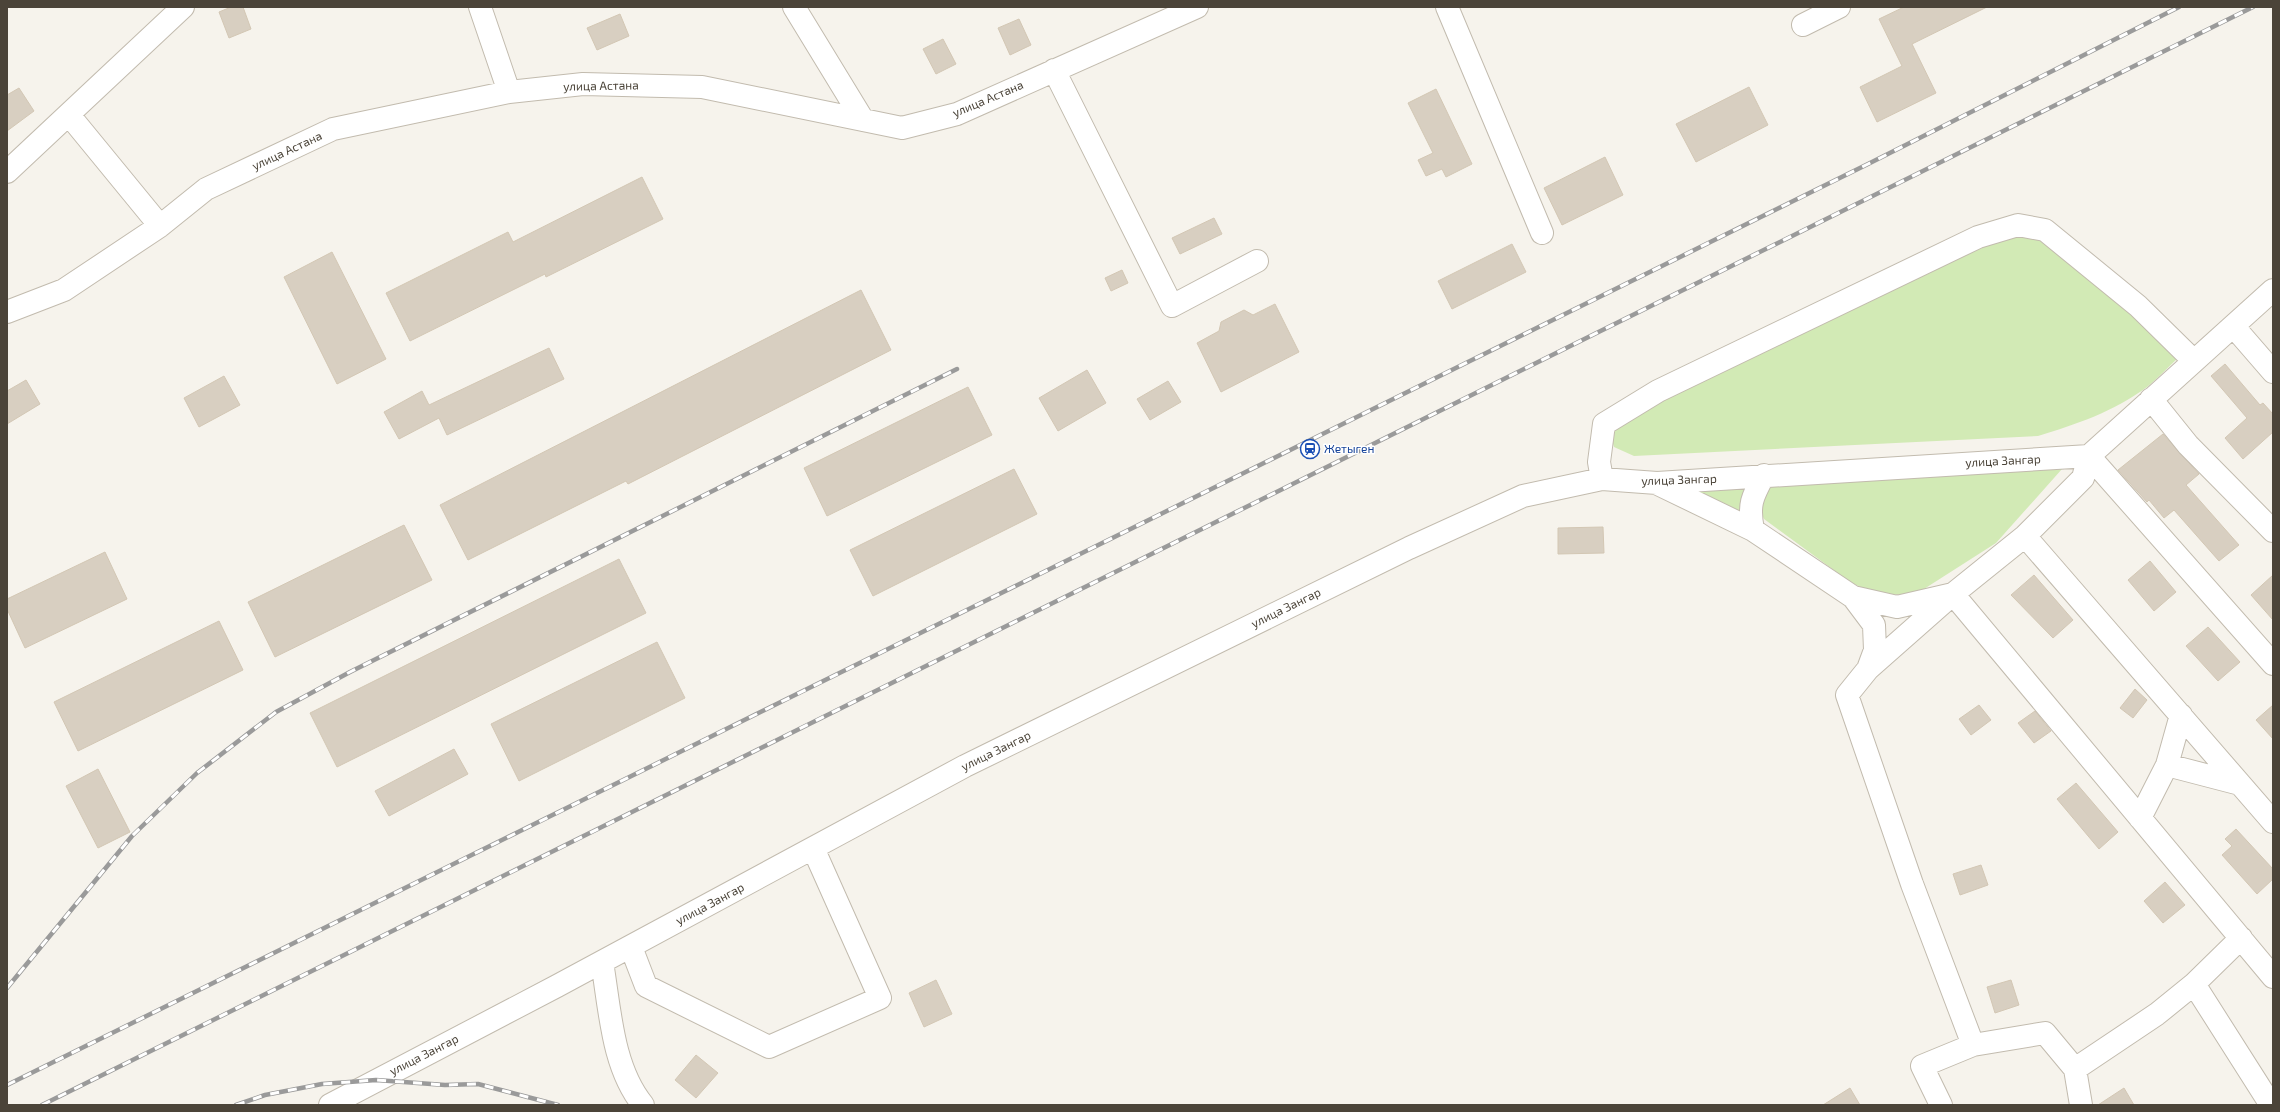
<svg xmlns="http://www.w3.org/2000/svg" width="2280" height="1112" viewBox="0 0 2280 1112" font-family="'Exo 2',sans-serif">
	<rect width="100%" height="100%" fill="#f6f3ec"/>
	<path fill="#d2eab5" d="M2018 231 2044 236 2179 357C2168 367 2158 378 2147 387 2113 412 2077 424 2038 436L1634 456 1614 447 1610 434 1614 425 1978 244Z
		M2062 469 1996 543 1924 589 1901 595 1873 593 1850 582 1764 519 1760 511 1769 489 1780 480Z
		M1756 481 1746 518 1686 490Z"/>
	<path fill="#d8cfc1" stroke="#d3c7b4" d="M231 7H243L251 29 229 38 219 12Z
		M1904 7H1987L1912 44 1936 93 1877 122 1860 87 1902 66 1879 19Z
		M620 14 629 36 597 50 587 28Z
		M1019 19 1031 45 1010 55 998 28Z
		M943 39 956 64 936 74 923 49Z
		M1749 87 1768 125 1696 162 1676 124Z
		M19 88 34 111 7 131V95Z
		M1436 89 1472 164 1446 177 1442 169 1426 176 1418 160 1433 153 1408 103Z
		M1605 157 1623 195 1562 225 1544 188Z
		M642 177 663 219 546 277 545 274 410 341 386 293 508 232 513 242Z
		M1214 218 1222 234 1180 254 1172 238Z
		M1512 244 1526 272 1452 309 1438 281Z
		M332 252 386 359 337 384 284 277Z
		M1122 270 1128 283 1111 291 1105 278Z
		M861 290 891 350 628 484 626 481 468 560 440 505Z
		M1275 304 1299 352 1221 392 1197 343 1219 331 1221 322 1244 310 1253 315Z
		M549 348 564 379 447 435 439 418 399 439 384 412 422 391 429 405Z
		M2225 364 2260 405 2263 403 2273 414V432L2243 459 2225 438 2247 418 2211 376Z
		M1087 370 1106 403 1058 431 1039 398Z
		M224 376 240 405 199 427 184 398Z
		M26 380 40 404 7 424V391Z
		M1168 381 1181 402 1150 420 1137 399Z
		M968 387 992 435 827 516 804 468Z
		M2163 434 2199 474 2186 485 2239 545 2219 561 2174 510 2164 518 2149 500 2147 502 2118 470Z
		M1014 469 1037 514 873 596 850 550Z
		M404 525 432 580 275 657 248 602Z
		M1603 527 1604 553 1558 554V528Z
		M105 552 127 599 25 648 7 609V599Z
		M619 559 646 613 337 767 310 713Z
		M2150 561 2176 592 2154 611 2128 580Z
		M2034 575 2073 620 2053 638 2011 595Z
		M2273 575V620L2251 595Z
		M219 621 243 670 78 751 54 702Z
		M2208 627 2240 662 2218 681 2186 646Z
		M657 642 685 698 519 781 491 724Z
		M2135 689 2147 700 2133 718 2120 708Z
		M1979 705 1991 720 1971 735 1959 719Z
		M2273 705V739L2256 720Z
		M2035 711 2051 731 2034 743 2018 723Z
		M454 749 468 774 389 816 375 791Z
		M98 769 130 832 98 848 66 786Z
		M2076 783 2118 832 2099 849 2057 799Z
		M2236 829 2273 869V879L2257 894 2222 855 2232 846 2225 839Z
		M1981 865 1988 885 1960 895 1953 874Z
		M2165 882 2185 905 2163 923 2144 901Z
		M936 980 952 1014 924 1027 909 993Z
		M2011 980 2019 1005 1995 1013 1987 987Z
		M696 1055 718 1073 696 1098 675 1080Z
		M1850 1088 1860 1105H1823Z
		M2124 1088 2134 1105H2098Z"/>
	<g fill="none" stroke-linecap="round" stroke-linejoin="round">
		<defs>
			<path id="minor" d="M480 7 509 92
				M794 7 863 120
				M1447 7 1542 233
				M1803 25 1839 7
				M1054 70 1172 306 1257 261
				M69 115 160 226
				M7 172 183 7
				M7 312 64 290 160 226 206 189 333 129 509 92 583 84 702 87 902 128 957 114 1197 7
				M2234 327 2273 372
				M2151 399 2188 445 2273 531
				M2089 456 2273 664
				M1602 479 1599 462 1604 424 1658 391 1978 237 2018 225 2045 230 2138 306 2194 361
				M1658 484 1753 530 1853 597 1897 607 1953 594 2273 977
				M1753 530C1748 505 1752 497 1764 475
				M2025 536 2273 822
				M1853 597 1874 625 1875 650 1868 669
				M2167 765 2240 784
				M2140 818 2167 765 2181 715
				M631 947 646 986 769 1047 880 998 813 848
				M602 962C610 1009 612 1067 643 1105
				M2194 984 2271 1105
				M1973 1045 2045 1033 2075 1069 2081 1105
				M2075 1069 2157 1014 2194 984 2241 938
				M330 1105 557 986 965 766 1409 548 1523 496 1602 479 1657 483 2089 456 2273 290
				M1941 1105 1922 1066 1973 1045 1912 884 1847 695 1868 669 1953 594 2025 536 2083 478 2089 456"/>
		</defs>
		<use href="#minor" stroke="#c2bbae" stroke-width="24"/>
		<use href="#minor" stroke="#fff" stroke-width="22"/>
		<defs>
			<path id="rail" d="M7 988 132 836 197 773 276 712 350 672 957 369
				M7 1085 1868 164 2179 7
				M42 1105 2253 7
				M236 1105 265 1095 322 1084 376 1080 445 1085 478 1084 558 1105"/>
		</defs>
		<use href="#rail" stroke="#9a9a9a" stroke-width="4.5"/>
		<use href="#rail" stroke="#fff" stroke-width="3" stroke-dasharray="9" stroke-linecap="butt"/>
	</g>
	<defs>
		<symbol id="station-ring" viewBox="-11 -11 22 22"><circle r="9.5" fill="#fff" stroke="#1a4fb4" stroke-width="1.5"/><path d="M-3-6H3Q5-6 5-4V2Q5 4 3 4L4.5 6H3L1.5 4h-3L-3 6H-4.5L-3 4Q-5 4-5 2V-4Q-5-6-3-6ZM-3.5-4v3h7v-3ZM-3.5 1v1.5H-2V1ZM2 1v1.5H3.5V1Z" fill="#1a4fb4"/></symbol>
	</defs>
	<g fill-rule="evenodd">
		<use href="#station-ring" x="1299" y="438" width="22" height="22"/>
	</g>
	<g text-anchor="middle" stroke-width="3" stroke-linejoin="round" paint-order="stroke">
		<g font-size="12" fill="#4b4439" stroke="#fff">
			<text transform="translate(601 86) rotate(-1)" y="4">улица Астана</text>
			<text transform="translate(988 99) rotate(-23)" y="4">улица Астана</text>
			<text transform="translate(287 151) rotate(-25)" y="4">улица Астана</text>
			<text transform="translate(2003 461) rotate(-3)" y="4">улица Зангар</text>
			<text transform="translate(1679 480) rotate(-2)" y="4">улица Зангар</text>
			<text transform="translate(1286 608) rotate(-26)" y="4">улица Зангар</text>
			<text transform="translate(996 751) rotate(-26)" y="4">улица Зангар</text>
			<text transform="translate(710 904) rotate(-28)" y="4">улица Зангар</text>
			<text transform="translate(424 1055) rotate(-27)" y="4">улица Зангар</text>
		</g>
		<g font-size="12" fill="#164399" stroke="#fff" text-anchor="start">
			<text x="1324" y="453">Жетыген</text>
		</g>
	</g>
	<rect width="2280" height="1112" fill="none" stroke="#4b4439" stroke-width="16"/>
</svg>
